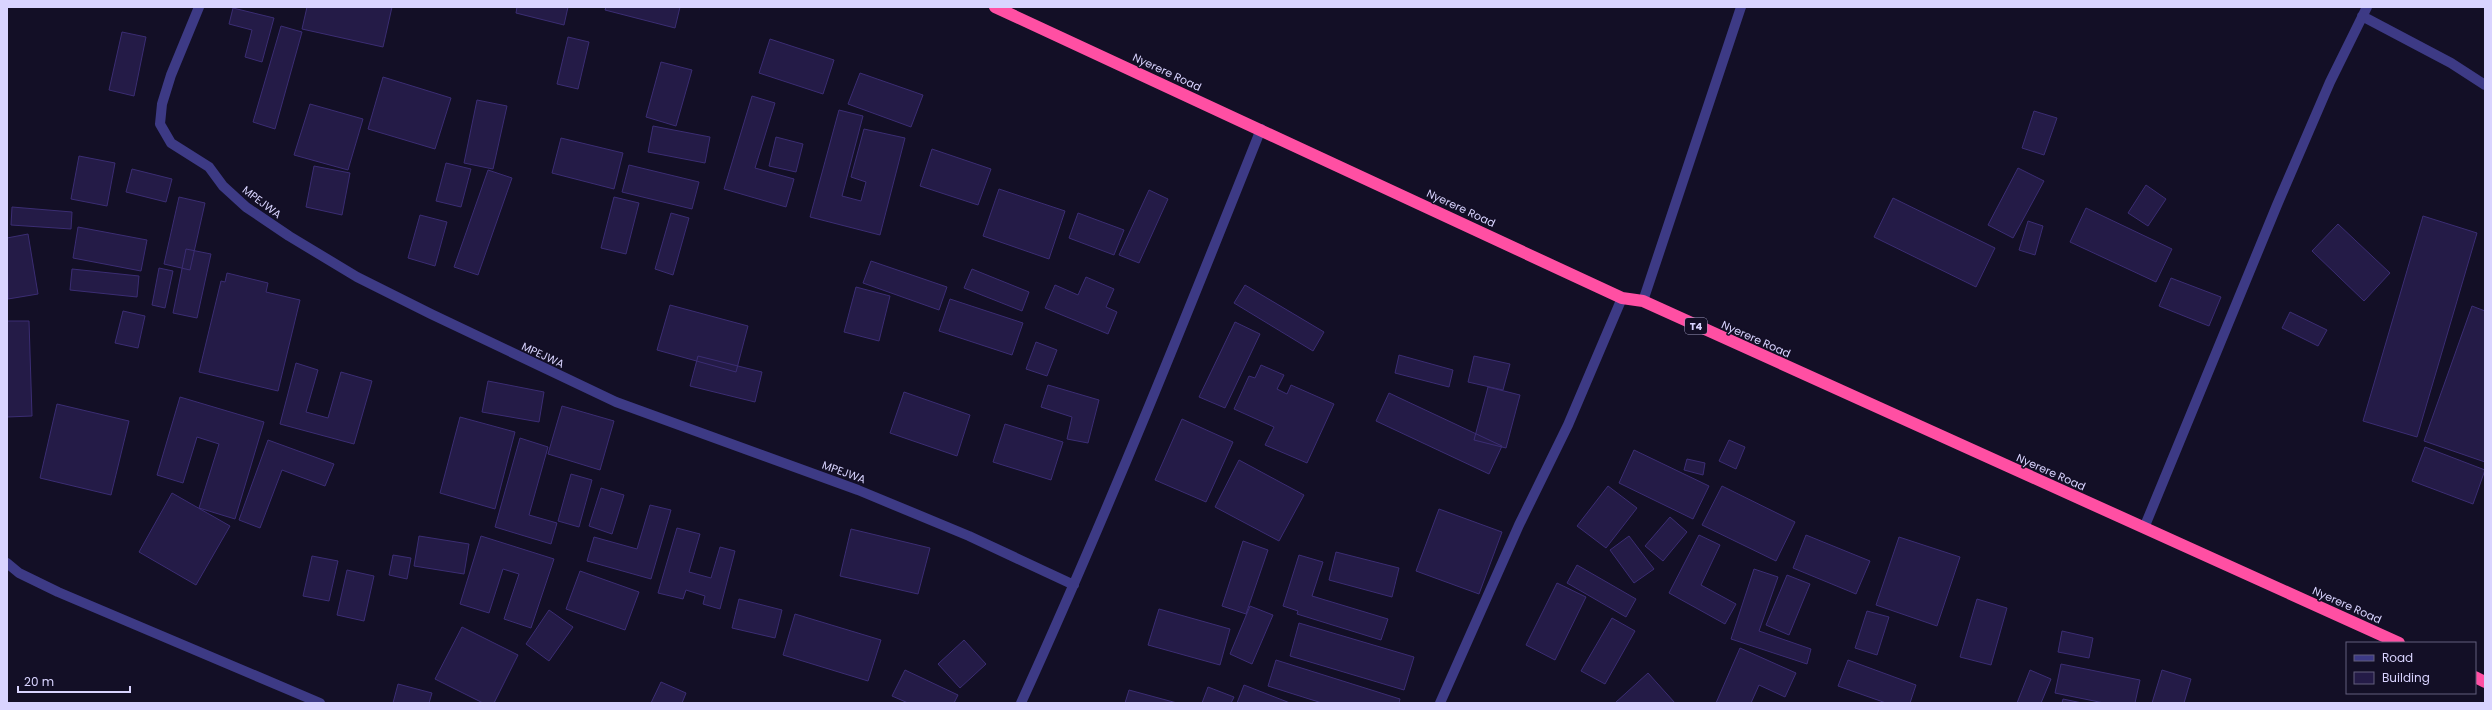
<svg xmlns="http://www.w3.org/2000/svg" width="2492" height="710" viewBox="0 0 2492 710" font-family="Poppins,sans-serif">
	<rect width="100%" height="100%" fill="#130f26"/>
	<path fill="#241b47" stroke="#3b2d73" d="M307 7H392L383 47 302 29Z
		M517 7H568L564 25 516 13Z
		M606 7H680L675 28 605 10Z
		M233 8 274 18 262 62 245 57 252 30 229 24Z
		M281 26 302 32 275 129 253 122Z
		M122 32 146 37 134 96 109 90Z
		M568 37 589 42 578 89 557 84Z
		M770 39 834 60 823 94 759 73Z
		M661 62 692 70 676 126 646 117Z
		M860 73 923 95 911 127 848 104Z
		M383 77 451 98 435 149 368 129Z
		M752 96 775 103 755 168 794 179 786 207 724 189Z
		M477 100 507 106 493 169 464 163Z
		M310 104 363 119 348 170 294 155Z
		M839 110 863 116 842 196 861 201 866 182 851 177 864 129 905 138 880 235 810 217Z
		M2034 111 2057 118 2044 155 2022 148Z
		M653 126 710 137 705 163 648 152Z
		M776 137 803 144 796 172 769 166Z
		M561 138 623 153 614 189 552 173Z
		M932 149 991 169 978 205 920 186Z
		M79 156 115 163 107 206 71 199Z
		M446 163 471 169 461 207 436 201Z
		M629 165 699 182 692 209 622 192Z
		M314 166 350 173 342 215 306 207Z
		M2018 168 2044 181 2013 238 1988 225Z
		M132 169 172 179 166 202 126 192Z
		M488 170 512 178 478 275 454 267Z
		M2146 185 2166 199 2148 226 2128 213Z
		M999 189 1065 211 1049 259 983 236Z
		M1149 190 1168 199 1139 263 1119 255Z
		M179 197 205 203 190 270 164 264Z
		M614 197 639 203 626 254 601 248Z
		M1893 198 1995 248 1976 287 1874 237Z
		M12 207 72 212 71 229 11 225Z
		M2086 208 2172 249 2156 282 2070 242Z
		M671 213 689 218 673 275 655 269Z
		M1078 213 1124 230 1114 255 1069 238Z
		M420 215 447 222 435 266 408 258Z
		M2423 216 2477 233 2417 437 2363 421Z
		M2028 221 2043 226 2035 255 2019 250Z
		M2338 224 2390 273 2364 301 2312 251Z
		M78 227 147 240 141 271 73 258Z
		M28 234 38 294 8 299 7 238Z
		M186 249 211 254 197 318 173 313Z
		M871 261 947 287 939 310 863 283Z
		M159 268 173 271 165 308 152 305Z
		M72 269 139 276 137 297 70 290Z
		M972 269 1029 292 1022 311 964 288Z
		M227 273 268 283 266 292 300 300 278 391 199 372 221 281 225 282Z
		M1086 277 1114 289 1106 307 1117 312 1108 334 1045 308 1055 285 1078 295Z
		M2171 278 2221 297 2209 326 2159 306Z
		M1245 285 1324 332 1313 351 1234 303Z
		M856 287 890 296 879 341 844 332Z
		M950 299 1023 323 1012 355 939 331Z
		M670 305 748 326 736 372 657 350Z
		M2472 306 2485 311V462L2424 441Z
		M123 311 145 316 138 348 115 343Z
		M2290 312 2327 330 2318 346 2282 328Z
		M7 321H29L32 416 7 417Z
		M1235 322 1260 334 1225 408 1199 397Z
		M1036 342 1057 350 1047 376 1026 369Z
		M1399 355 1453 370 1449 387 1395 373Z
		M698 356 762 372 755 402 690 386Z
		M1474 356 1510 364 1503 390 1468 382Z
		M296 363 318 370 306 412 328 418 341 372 372 381 354 444 280 424Z
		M1261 365 1284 375 1277 389 1287 394 1291 385 1334 404 1307 463 1265 445 1274 427 1234 409 1249 376 1255 378Z
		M488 381 544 392 539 422 482 412Z
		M1048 385 1099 400 1088 443 1067 439 1072 417 1041 407Z
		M1488 387 1520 395 1506 448 1474 440Z
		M904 392 970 415 957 456 890 433Z
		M1389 393 1502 446 1489 474 1376 421Z
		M180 397 264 422 235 519 199 508 219 444 197 437 183 483 157 475Z
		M57 404 129 421 111 495 40 478Z
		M562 406 614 421 600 470 548 454Z
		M460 417 515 432 495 509 440 493Z
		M1182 419 1233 442 1206 502 1155 480Z
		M1005 424 1063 442 1051 480 993 462Z
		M520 438 548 447 529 515 557 523 551 544 495 527Z
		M268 440 334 464 325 486 282 470 260 528 239 520Z
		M1729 440 1745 447 1736 469 1719 461Z
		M2425 447 2485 470 2473 504 2412 481Z
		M1634 450 1709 486 1693 519 1619 483Z
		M1687 459 1705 463 1703 475 1684 470Z
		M1239 460 1304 495 1279 541 1215 507Z
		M571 474 592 480 579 527 558 521Z
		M1608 486 1637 508 1606 548 1577 526Z
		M1722 486 1795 522 1776 561 1702 525Z
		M601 488 624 495 612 534 589 526Z
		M172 493 230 526 196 585 139 552Z
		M650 505 671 510 651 579 587 561 594 537 637 549Z
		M1439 509 1502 532 1479 594 1416 571Z
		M1670 517 1687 532 1663 561 1645 546Z
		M677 528 700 534 689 572 711 578 720 547 735 551 720 609 703 604 705 596 686 590 683 599 658 593Z
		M851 529 930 548 918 594 840 576Z
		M1699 535 1720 545 1701 585 1736 604 1725 624 1669 593Z
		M1806 535 1870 561 1856 594 1793 568Z
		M419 536 469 544 464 574 414 566Z
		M481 536 554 559 531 628 504 619 519 574 503 569 489 613 460 604Z
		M1629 536 1654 569 1634 583 1610 550Z
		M1899 537 1960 557 1937 626 1876 605Z
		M1243 541 1268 550 1246 614 1222 606Z
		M1336 552 1399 568 1392 597 1329 580Z
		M393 555 411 558 407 579 389 575Z
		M1299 555 1323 562 1312 596 1388 619 1381 640 1297 614 1298 611 1283 606Z
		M312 556 338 561 329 601 303 596Z
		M1577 565 1636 599 1626 617 1567 583Z
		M1754 569 1778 577 1759 631 1811 649 1807 664 1731 639Z
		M347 570 374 576 364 621 337 615Z
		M580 571 639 592 625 630 566 609Z
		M1787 575 1810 584 1789 635 1766 625Z
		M1557 583 1586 597 1555 660 1526 645Z
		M739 599 782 610 775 638 732 628Z
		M1977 599 2007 608 1991 665 1960 657Z
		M1250 606 1273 615 1252 664 1230 654Z
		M1159 609 1230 629 1220 665 1148 645Z
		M549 610 573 627 549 661 526 644Z
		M1867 611 1889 617 1877 655 1855 648Z
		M795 614 881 640 868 681 783 655Z
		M1612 618 1635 631 1605 684 1581 671Z
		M1299 623 1414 657 1404 690 1290 656Z
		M462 627 518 655 494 703H483L435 679Z
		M2062 631 2093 638 2089 658 2058 652Z
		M964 640 986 664 960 688 938 664Z
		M1740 648 1796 673 1785 697 1759 685 1751 703H1716Z
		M1276 660 1400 699 1399 703H1322L1268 686Z
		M1848 660 1916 685 1910 703H1886L1838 686Z
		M2061 664 2140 680 2135 703H2104L2055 693Z
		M905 670 958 695 954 703H908L892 696Z
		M2030 670 2051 679 2041 703H2017Z
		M2162 670 2191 679 2184 703H2152Z
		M1648 673 1675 703H1615Z
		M661 682 686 693 682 703H651Z
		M398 684 432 693 429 703H393Z
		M1244 685 1290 703H1237Z
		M1208 687 1234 697 1231 703H1202Z
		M1129 690 1177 703H1125Z
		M2063 699 2082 703H2062Z"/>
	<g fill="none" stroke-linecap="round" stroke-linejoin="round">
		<path stroke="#3d3a85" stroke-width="10" d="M1643 301 1741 7"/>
		<path stroke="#3d3a85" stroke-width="10" d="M199 7 171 75 162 104 160 124 171 143 209 167 223 186 246 207 289 236 357 277 431 314 616 402 858 490 969 536 1074 585
			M2362 16 2451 63 2485 85
			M2144 528 2277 205 2330 82 2367 7
			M7 563 19 573 58 592 320 703
			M1021 703C1107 514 1184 322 1261 129
			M1440 703 1519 525 1568 425 1622 298"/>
		<path stroke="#ff4fa3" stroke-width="12" d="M995 7 1622 298 1643 301 2399 643
			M2475 677 2485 682"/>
	</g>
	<g text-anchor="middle" stroke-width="3" stroke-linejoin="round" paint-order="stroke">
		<rect fill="#130f26" stroke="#9e99be" stroke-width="1" x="1685" y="318" width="22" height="16" rx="3"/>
		<g font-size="10" font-weight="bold" fill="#d9d4ff">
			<text x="1696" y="330">T4</text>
		</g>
		<g font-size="11" fill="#d9d4ff" stroke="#130f26">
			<text transform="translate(1167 72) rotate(25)" y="4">Nyerere Road</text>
			<text transform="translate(262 202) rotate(37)" y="4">MPEJWA</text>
			<text transform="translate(1461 208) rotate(25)" y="4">Nyerere Road</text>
			<text transform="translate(1756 339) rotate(24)" y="4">Nyerere Road</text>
			<text transform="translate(543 355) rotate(25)" y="4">MPEJWA</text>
			<text transform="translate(844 472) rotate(20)" y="4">MPEJWA</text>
			<text transform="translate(2051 472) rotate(24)" y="4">Nyerere Road</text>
			<text transform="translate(2347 605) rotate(24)" y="4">Nyerere Road</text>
		</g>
	</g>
	<rect width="2492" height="710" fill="none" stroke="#d9d4ff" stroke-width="16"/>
	<rect x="2346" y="642" width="130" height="52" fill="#130f26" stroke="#625e7d"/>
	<rect x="2354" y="655" width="20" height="6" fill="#3d3a85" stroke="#625e7d"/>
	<text x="2382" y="662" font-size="12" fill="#d9d4ff">Road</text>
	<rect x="2354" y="672" width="20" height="12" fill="#241b47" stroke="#625e7d"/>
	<text x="2382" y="682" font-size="12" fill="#d9d4ff">Building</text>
	<path d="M18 686v6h112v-6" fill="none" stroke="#d9d4ff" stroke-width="2"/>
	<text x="24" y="686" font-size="12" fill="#d9d4ff" stroke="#130f26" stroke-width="3" paint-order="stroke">20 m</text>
</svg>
